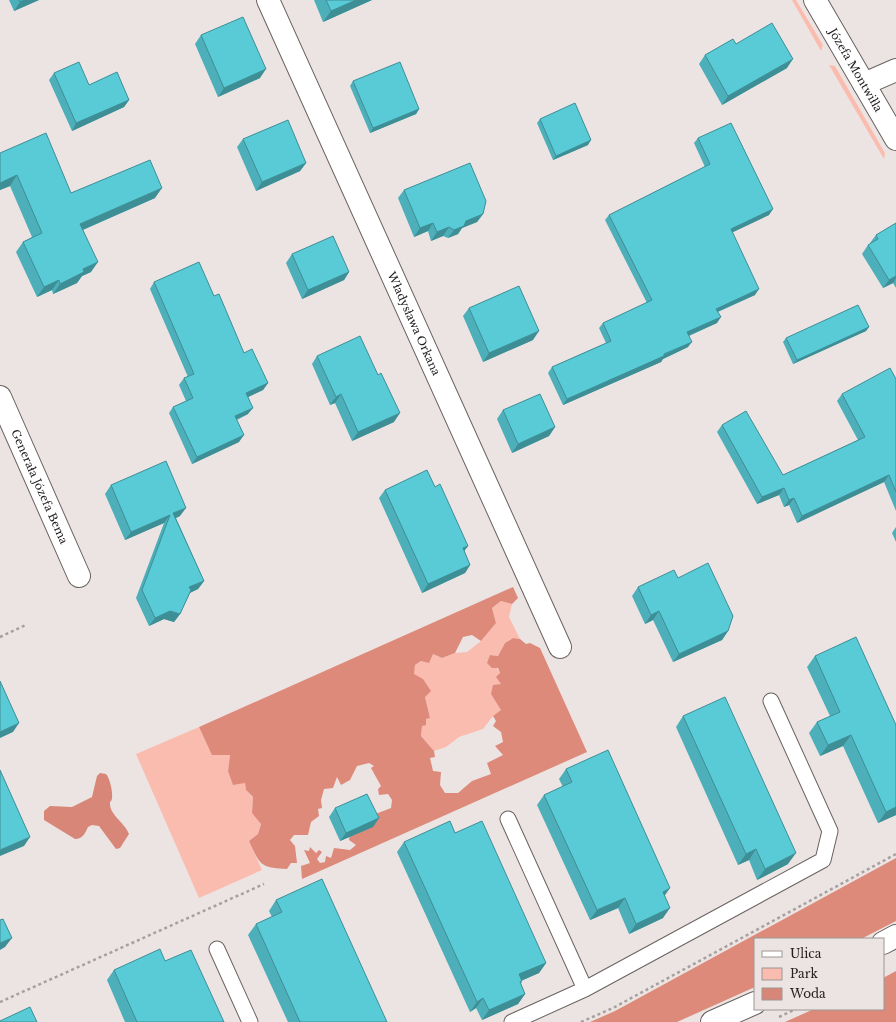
<svg xmlns="http://www.w3.org/2000/svg" width="896" height="1022" viewBox="0 0 896 1022" font-family="'Libre Baskerville',serif">
	<rect width="100%" height="100%" fill="#ece4e2"/>
	<path fill="#fbbcb0" d="M792 0H796L823 45 821 51Z
		M829 65 835 66 885 153 884 159Z
		M501 601 512 604 509 617 520 639 513 638 505 643 498 656 490 655 500 674 502 710 493 716 483 729 459 737 446 747 434 751 421 736 422 726 426 719 430 718 425 697 413 674 415 665 433 654 442 658 455 653 467 652 481 641 496 623 492 608Z
		M199 727 212 754 230 755 228 771 245 783 246 790 253 798 252 813 261 823 258 834 249 841 262 870 199 898 136 754Z"/>
	<path fill="#dd8a7b" d="M513 587 518 598 512 604 501 601 492 608 496 623 481 641 472 635 463 637 455 653 442 658 433 654 429 663 421 661 415 665 414 674 423 679 431 691 425 697 430 718 426 719V725L422 726 421 736 434 751 435 757 430 758 433 771 441 772 440 785 445 793H458L472 781 491 774 487 763 503 755 495 746 503 742 501 732 493 726 496 721 493 716 501 710 491 694 493 685 501 684 496 677 500 673 498 668H492L487 663 490 655 498 656 505 643 513 638 520 639 526 644 530 643 540 648 587 752 302 879 301 866 310 863 304 850 309 851 310 847 316 853 319 850 322 852 317 859 320 863 325 862 326 856 331 858 334 848 350 850 356 845 349 840 350 831 365 818 391 808 392 800 388 794 379 795 378 789 381 786 371 768 374 766 369 763 357 766 350 780 341 785 337 777 333 788 324 789 321 800 322 808 318 809 319 816 311 822 308 835H294L290 840 295 846 297 863H291L287 869C260 868 260 865 249 841L258 834 261 824 252 813 253 797 246 790 245 783 233 785 228 771 230 755H212L199 727Z
		M896 858V921L861 939H755V987L677 1022H590L615 1011Z
		M896 971V1022H785L814 1009H883V978Z"/>
	<path fill="#d88677" d="M100 773 106 774C110 778 113 793 112 798 111 804 110 799 110 804 110 815 125 823 129 834L120 848 116 849 99 826 92 825 88 827C85 833 83 839 75 839L44 820V811L50 806 72 807 92 797 97 776Z"/>
	<g fill="none" stroke-linecap="round" stroke-linejoin="round">
		<defs>
			<path id="service" d="M508 819 585 989
				M217 949 250 1022
				M512 1022 585 989 823 860 830 831 771 701"/>
			<g id="minor">
				<path id="s1" d="M268 0 560 647"/>
				<path d="M864 84 896 70"/>
				<path id="s2" d="M0 397 79 576"/>
			</g>
			<g id="tertiary">
				<path id="s3" d="M815 0 896 139"/>
				<path d="M883 943 896 936"/>
				<path d="M712 1022 755 1003"/>
			</g>
		</defs>
		<use href="#service" stroke="#696261" stroke-width="17"/>
		<use href="#minor" stroke="#696261" stroke-width="24"/>
		<use href="#tertiary" stroke="#696261" stroke-width="24"/>
		<path stroke="#a6a09f" stroke-width="2.5" stroke-dasharray="3 3" stroke-linecap="butt" d="M0 637 26 625
			M0 1002 264 884
			M779 1017 796 1009
			M581 1022 613 1008 896 854"/>
		<use href="#service" stroke="#fff" stroke-width="15"/>
		<use href="#minor" stroke="#fff" stroke-width="22"/>
		<use href="#tertiary" stroke="#fff" stroke-width="22"/>
	</g>
	<path fill="#4cafb9" d="M9 0H39L14 11Z
		M314 0H372L323 22Z
		M201 35 260 78 218 97 195 44Z
		M736 44 787 68 722 105 699 64 705 55Z
		M54 73 89 85 129 100 124 107 72 131 49 80Z
		M353 81 419 109 416 114 370 133 350 86Z
		M540 119 588 145 553 160 537 123Z
		M698 138 769 215 732 232 755 295 718 312 717 323 689 336 688 347 663 359 661 362 563 405 548 373 552 367 606 343 599 328 603 323 647 303 605 220 609 215 705 167 694 143Z
		M243 139 306 163 300 171 256 191 237 147Z
		M0 153 71 193 155 198 83 230 91 272 82 276 77 283 53 294 52 290 37 297 16 252 23 242 32 237 10 186 0 190Z
		M404 190 483 214 477 222 462 228 458 234 448 238 443 236 431 241 428 231 414 237 398 198Z
		M896 223V288L893 283 883 288 862 254 868 245 870 244V243L876 235Z
		M292 254 349 272 344 280 302 299 286 263Z
		M154 282 214 296 244 353 268 383 263 390 248 397V414L237 420 239 442 192 464 169 413 173 407 186 401 179 385 184 378 188 377 150 289Z
		M469 308 533 340 483 362 463 316Z
		M869 327 866 331 793 364 783 342 786 338Z
		M317 356 394 422 352 441 335 403 330 405 312 364Z
		M896 379V511L884 482 797 523 789 505 784 507 779 495 757 504 717 432 722 425 783 475 858 440 837 401 842 394Z
		M503 410 555 427 549 436 512 453 497 419Z
		M111 485 180 516 176 518 204 581 198 589 190 593 180 614 174 622 164 619 149 626 136 598 164 523 125 540 105 494Z
		M435 487 468 546 464 551 470 565 465 573 422 593 379 498 385 490Z
		M896 527V542L892 533Z
		M678 578 728 631 722 640 673 662 653 620 645 624 632 596 638 587Z
		M815 656 896 725V815L878 823 843 746 820 756 809 733 817 722 830 716 807 667Z
		M683 716 788 864 757 880 749 860 738 865 676 727Z
		M566 769 665 897 663 918 629 934 618 908 590 920 537 805 544 795 563 787 559 779Z
		M335 808 379 818 373 827 340 841 329 817Z
		M404 842 546 963 539 973 522 980V981L521 984 525 994 518 1004 482 1020 476 1008 470 1012 397 852Z
		M276 900 387 1022H288L248 935 256 924 272 917 269 911Z
		M165 961 224 1022H125L107 980 114 970Z"/>
	<path fill="#3e8e96" d="M25 0H39L14 11 20 2Z
		M356 0H372L323 22 331 11Z
		M793 59 787 68 722 105 728 96Z
		M266 69 260 78 218 97 224 88Z
		M129 100 124 107 72 131 76 123Z
		M419 109 416 114 370 133 373 128Z
		M591 140 588 145 553 160 556 156Z
		M306 163 300 171 256 191 262 182Z
		M17 175 10 186 0 190V183Z
		M162 188 155 198 73 234 80 224Z
		M773 209 769 215 727 235 731 229Z
		M483 214 477 222 462 228 458 234 448 238 454 230 466 221Z
		M433 223 428 231 414 237 420 228Z
		M449 227 443 236 431 241 437 232Z
		M98 262 91 272 82 276 77 283 53 294 60 284 83 269Z
		M349 272 344 280 302 299 308 290Z
		M896 276V278L893 283 883 288 889 280Z
		M59 280 52 290 37 297 44 287Z
		M759 289 755 295 712 314 716 309Z
		M721 317 717 323 683 338 687 332Z
		M869 327 866 331 793 364 797 360Z
		M539 331 533 340 483 362 489 353Z
		M692 342 688 347 663 359 661 362 563 405 567 399Z
		M268 383 263 390 242 400 246 393Z
		M341 394 335 403 330 405 336 397Z
		M253 408 248 414 230 422 235 416Z
		M400 413 394 422 352 441 358 432Z
		M555 427 549 436 512 453 518 444Z
		M244 435 239 442 192 464 197 457Z
		M889 475 884 482 797 523 802 516Z
		M784 488 779 495 757 504 762 497Z
		M794 498 789 505 784 507 789 500Z
		M186 508 180 516 167 522 173 513Z
		M170 515 164 523 125 540 131 532Z
		M468 546 462 554 463 548Z
		M470 565 465 573 422 593 428 584Z
		M204 581 198 589 183 596 189 587Z
		M170 611 180 614 174 622 164 619 149 626 155 618Z
		M659 611 653 620 645 624 651 615Z
		M728 631 722 640 673 662 679 654Z
		M19 723 13 732 0 738V732Z
		M851 735 843 746 820 756 828 745Z
		M896 807V815L878 823 886 812Z
		M379 818 373 827 340 841 346 833Z
		M30 837 24 846 0 856V850Z
		M756 849 749 860 738 865 746 854Z
		M796 853 788 864 757 880 765 869Z
		M670 888 663 898V892Z
		M625 898 618 908 590 920 597 910Z
		M670 908 663 918 629 934 636 924Z
		M12 938 5 947 0 950V943Z
		M546 963 539 973 512 985 519 974Z
		M525 994 518 1004 482 1020 489 1010Z
		M483 998 476 1008 470 1012 477 1002Z"/>
	<path fill="#58cbd7" stroke="#3e8e96" d="M19 0H25L20 2Z
		M326 0H356L331 11Z
		M243 17 266 69 224 88 201 35Z
		M772 23 793 59 728 96 705 55 733 39 736 44Z
		M79 62 89 85 117 72 129 100 76 123 54 73Z
		M400 62 419 109 373 128 353 81Z
		M575 103 591 140 556 156 540 119Z
		M288 120 306 163 262 182 243 139Z
		M731 123 773 209 731 229 759 289 716 309 721 317 687 332 692 342 664 354V356L567 399 552 367 611 341 603 323 652 300 609 215 710 164 698 138Z
		M46 133 71 193 150 160 162 188 80 224 98 262 83 269 84 272 60 284 59 280 44 287 23 242 42 233 17 175 0 183V153Z
		M470 163 486 201 483 214 466 221 464 226 454 230 449 227 437 232 433 223 420 228 404 190Z
		M896 223V276L889 280 868 245 878 239 876 235Z
		M333 236 349 272 308 290 292 254Z
		M199 262 214 296 219 294 244 353 252 349 268 383 246 393 253 408 235 416 244 435 197 457 173 407 193 398 184 378 194 374 154 282Z
		M519 286 539 331 489 353 469 308Z
		M858 305 869 327 797 360 786 338Z
		M360 336 378 375 381 373 400 413 358 432 341 394 336 397 317 356Z
		M890 368 896 379V492L889 475 802 516 794 498 789 500 784 488 762 497 722 425 746 411 783 475 865 437 842 394Z
		M540 394 555 427 518 444 503 410Z
		M166 461 186 508 173 513 204 581 189 587 191 590 180 614 170 611 155 618 142 590 170 515 131 532 111 485Z
		M427 470 435 487 440 484 468 546 463 548 470 565 428 584 385 490Z
		M708 563 733 616 728 631 679 654 659 611 651 615 638 587 674 570 678 578Z
		M856 637 896 725V807L886 812 851 735 828 745 817 722 840 712 815 656Z
		M0 681 19 723 0 732Z
		M725 697 796 853 765 869 756 849 746 854 683 716Z
		M608 750 670 888 663 892 670 908 636 924 625 898 597 910 544 795 572 782 566 769Z
		M0 770 30 837 0 850Z
		M367 794 379 818 346 833 335 808Z
		M450 821 455 833 482 821 546 963 519 974 522 981 520 982 525 994 489 1010 483 998 477 1002 404 842Z
		M322 879 387 1022H300L256 924 282 912 276 900Z
		M3 919 12 938 0 943V920Z
		M160 949 165 961 191 950 224 1022H137L114 970Z
		M30 1007 37 1022H0V1021Z"/>
	<g text-anchor="middle" stroke-width="3.5" stroke-linejoin="round" paint-order="stroke">
		<g font-size="11" fill="#232020" stroke="#ece4e2">
			<text dy="4" stroke="none"><textPath href="#s3" startOffset="81">Józefa Montwiłła</textPath></text>
			<text dy="4" stroke="none"><textPath href="#s1" startOffset="355">Władysława Orkana</textPath></text>
			<text dy="4" stroke="none"><textPath href="#s2" startOffset="98">Generała Józefa Bema</textPath></text>
		</g>
	</g>
	<rect x="754" y="938" width="130" height="72" fill="#ece4e2" stroke="#9c9694"/>
	<rect x="762" y="951" width="20" height="6" fill="#ffffff" stroke="#9c9694"/>
	<text x="790" y="958" font-size="12" fill="#232020">Ulica</text>
	<rect x="762" y="968" width="20" height="12" fill="#fbbcb0" stroke="#9c9694"/>
	<text x="790" y="978" font-size="12" fill="#232020">Park</text>
	<rect x="762" y="988" width="20" height="12" fill="#d88677" stroke="#9c9694"/>
	<text x="790" y="998" font-size="12" fill="#232020">Woda</text>
</svg>
